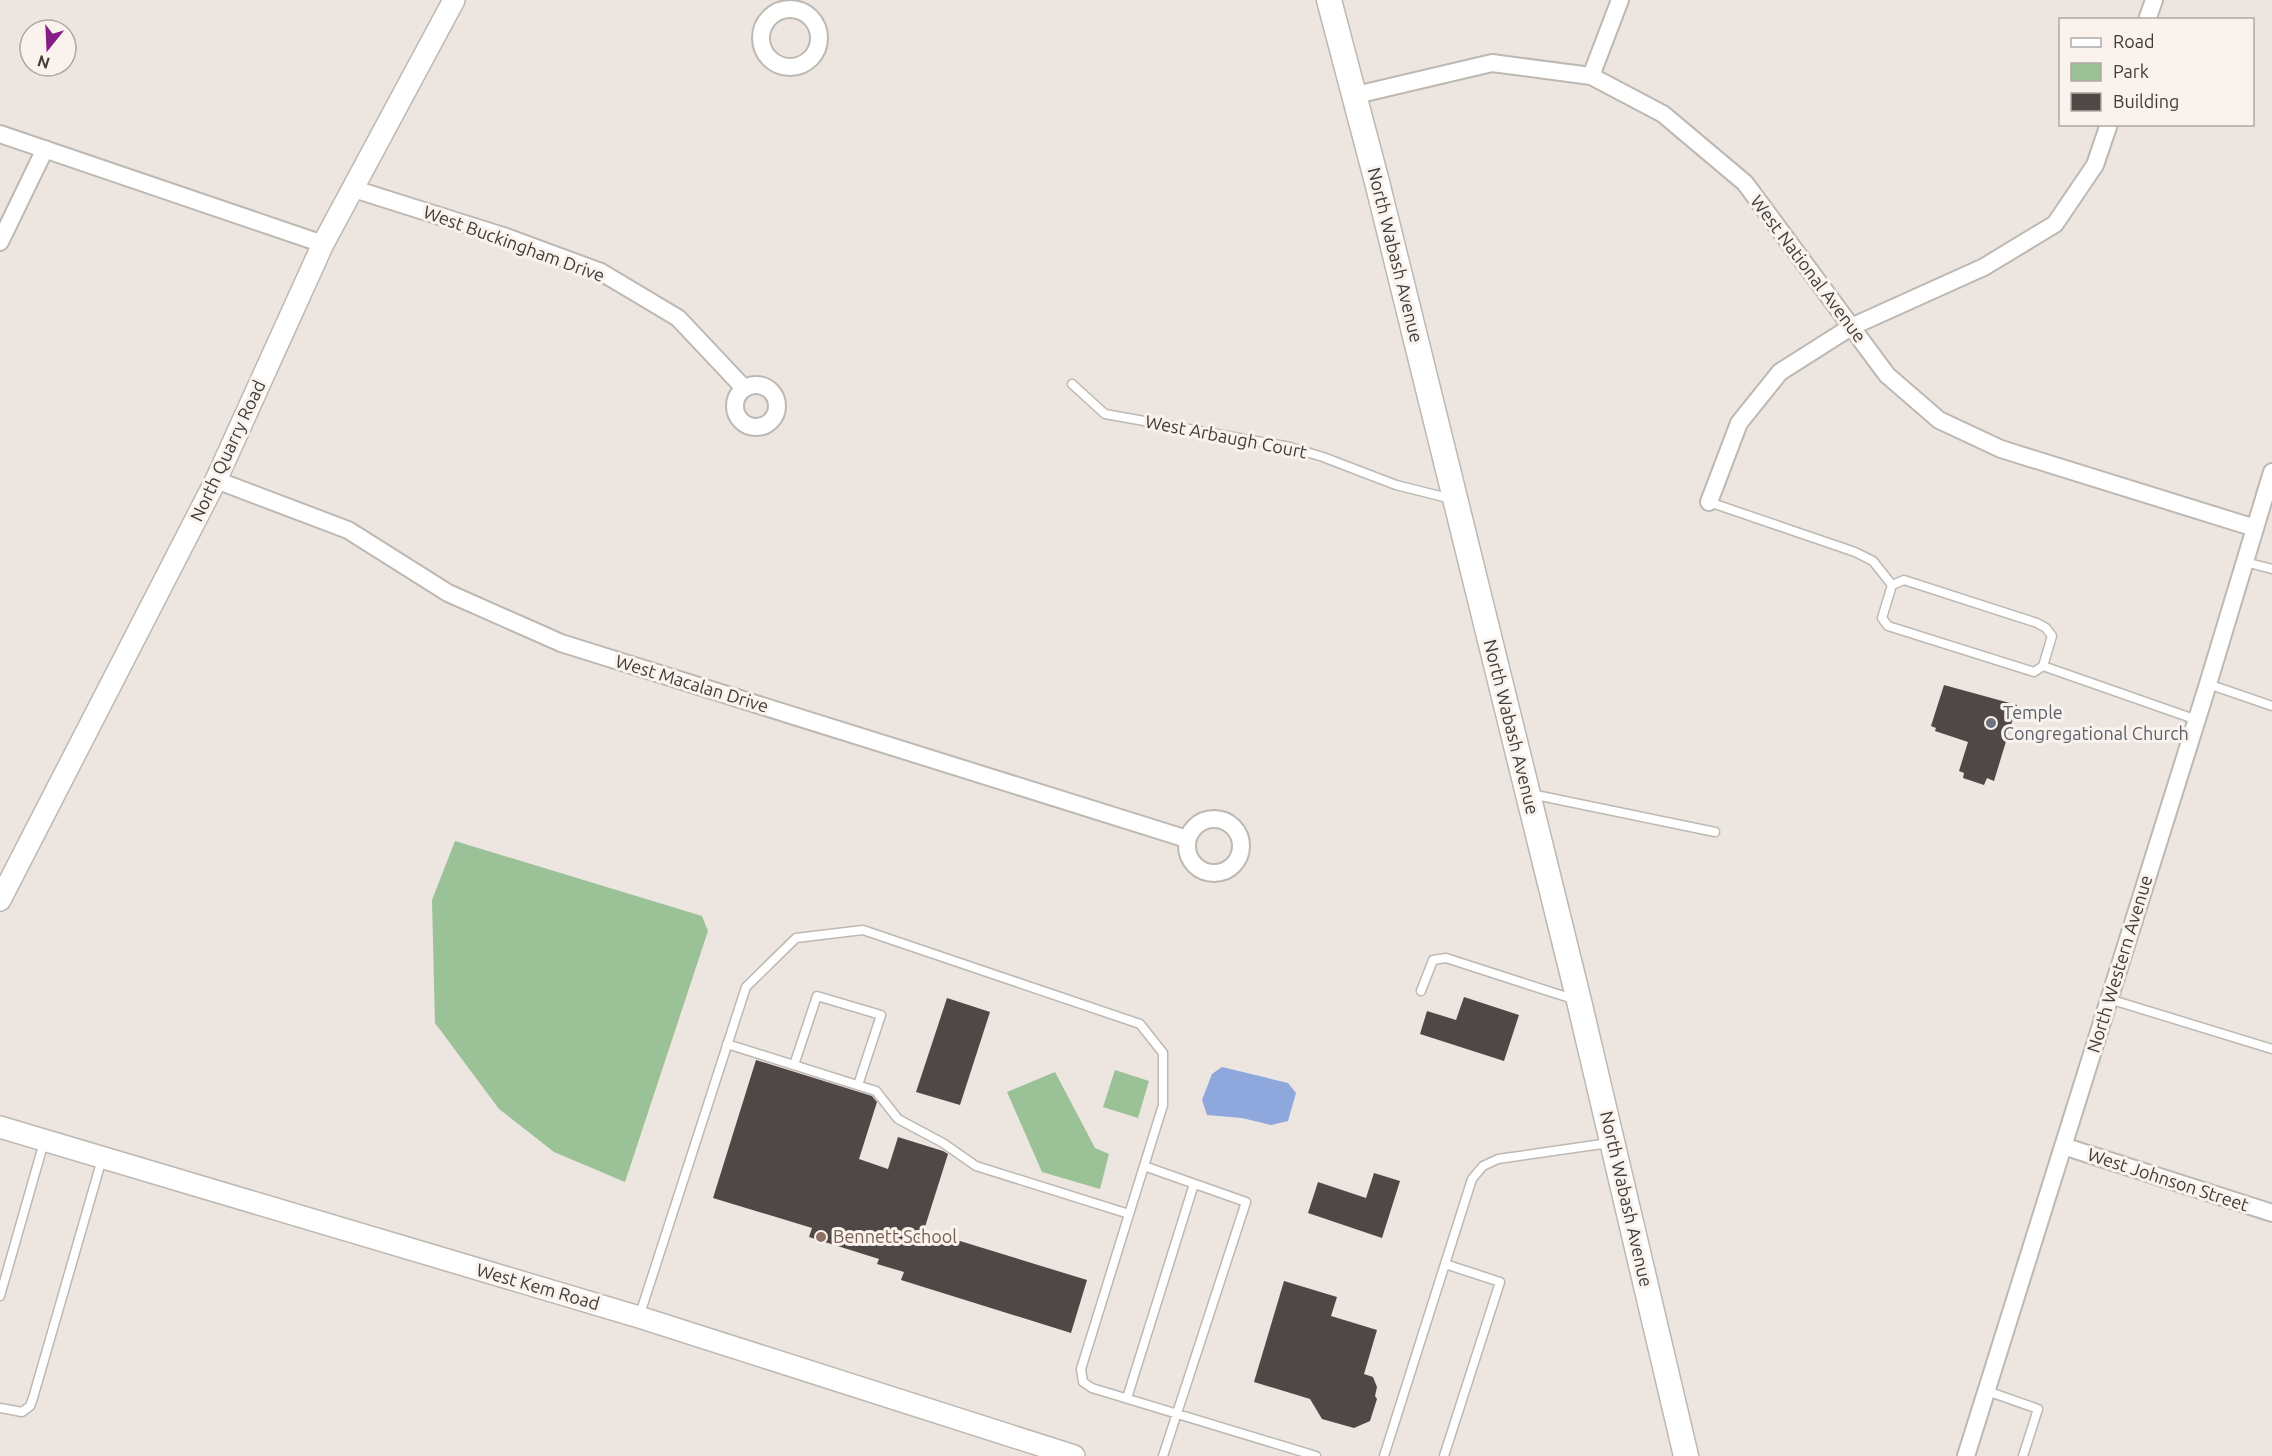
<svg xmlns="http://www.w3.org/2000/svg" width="2272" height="1456" viewBox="0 0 2272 1456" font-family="Ubuntu,sans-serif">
	<rect width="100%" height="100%" fill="#ece5e0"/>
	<path fill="#9bc197" d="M455 841 702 916 708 931 625 1182 554 1152 499 1109 435 1023 432 900Z
		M1115 1070 1149 1081 1138 1118 1103 1107Z
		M1055 1072 1095 1148 1109 1154 1100 1189 1042 1172 1007 1092Z"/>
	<path fill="#8ea7dd" d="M1222 1067 1288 1083 1296 1093 1288 1121 1271 1125 1242 1118 1207 1115 1202 1100 1212 1074Z"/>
	<path fill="#504847" d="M1944 685 2017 705 1994 781 1987 778 1984 785 1963 778 1964 773 1959 771 1968 742 1935 731 1936 728 1931 726Z
		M1464 997 1519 1015 1504 1061 1420 1034 1427 1011 1456 1020Z
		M947 998 990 1012 960 1105 916 1092Z
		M756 1060 872 1096 877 1102 859 1159 888 1169 898 1137 943 1151 948 1154 924 1230 1087 1280 1071 1333 901 1280 904 1272 877 1264 879 1259 809 1237 812 1228 713 1198Z
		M1374 1173 1400 1181 1382 1238 1308 1213 1318 1182 1366 1198Z
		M1284 1281 1337 1297 1331 1316 1377 1330 1364 1374 1373 1377 1377 1387 1375 1396 1377 1399 1370 1421 1354 1428 1322 1419 1310 1399 1254 1382Z"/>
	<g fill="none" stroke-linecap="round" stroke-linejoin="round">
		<defs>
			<path id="service" d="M1072 384 1105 414 1290 447 1323 457 1396 485 1452 499
				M1709 502 1855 552 1873 561 1892 585
				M2245 562 2272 569
				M1904 580 2037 623 2046 628 2052 636 2043 666 2034 672 1888 626 1882 618 1892 585Z
				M2043 666 2197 720
				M2208 684 2272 706
				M1531 794 1715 832
				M1421 991 1433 960 1446 958 1576 1000
				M2109 999 2272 1049
				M727 1044 876 1091 898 1119 943 1143 976 1166 1129 1214
				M794 1065 817 996 881 1015 858 1085
				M1144 1166 1081 1369 1083 1382 1092 1388 1316 1456
				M0 1296 44 1142
				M639 1317 746 987 796 938 863 930 1140 1024 1163 1053V1105L1144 1166 1246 1202 1163 1456
				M1987 1391 2038 1409 2023 1456
				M1127 1398 1194 1184
				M0 1408 22 1412 30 1406 33 1398 102 1159
				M1384 1456 1472 1179 1483 1166 1498 1159 1609 1143
				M1444 1456 1500 1282 1445 1264"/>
			<path id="minor" d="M761 38a29 29 0 1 1 58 0a29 29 0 1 1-58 0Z
				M2147 20 2154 0
				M1591 76 1620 0
				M1356 95 1492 63 1591 76 1663 114 1745 183 1887 375 1939 420 2001 449 2255 528
				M0 134 323 244
				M354 189 506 237 601 272 678 318 744 388
				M0 242 45 149
				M735 406a21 21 0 1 1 42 0a21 21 0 1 1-42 0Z
				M216 480 348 530 448 593 561 643 1187 839
				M1709 502 1739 423 1780 372 1851 327 1984 267 2055 224 2095 165 2109 124
				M1187 846a27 27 0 1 1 54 0a27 27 0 1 1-54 0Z
				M2063 1146 2272 1213
				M1966 1456 2208 684 2272 472"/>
			<path id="tertiary" d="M0 900 216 480 323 244 454 0
				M0 1127 639 1317 1074 1456"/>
			<path id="secondary" d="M1329 0 1377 182 1579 1001 1686 1456"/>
		</defs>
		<use href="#service" stroke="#beb8b2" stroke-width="11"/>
		<use href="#minor" stroke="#beb8b2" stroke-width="20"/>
		<use href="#tertiary" stroke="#beb8b2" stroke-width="24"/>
		<use href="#secondary" stroke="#beb8b2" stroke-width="27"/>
		<use href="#service" stroke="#fff" stroke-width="8"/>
		<use href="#minor" stroke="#fff" stroke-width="16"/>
		<use href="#tertiary" stroke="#fff" stroke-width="21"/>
		<use href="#secondary" stroke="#fff" stroke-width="24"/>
	</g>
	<circle fill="#6b7280" stroke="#f9f2ed" stroke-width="2" cx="1991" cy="723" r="6"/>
	<circle fill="#8d6e63" stroke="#f9f2ed" stroke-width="2" cx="821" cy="1237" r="6"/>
	<g text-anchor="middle" stroke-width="6" stroke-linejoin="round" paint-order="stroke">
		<g font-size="18" fill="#3f3c3a" stroke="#f9f2ed">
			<text transform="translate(514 244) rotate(20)" y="6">West Buckingham Drive</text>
			<text transform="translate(1395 255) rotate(76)" y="6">North Wabash Avenue</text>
			<text transform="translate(1808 269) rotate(53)" y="6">West National Avenue</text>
			<text transform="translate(1226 437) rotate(11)" y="6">West Arbaugh Court</text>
			<text transform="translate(228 451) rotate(-65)" y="6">North Quarry Road</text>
			<text transform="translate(692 684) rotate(17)" y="6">West Macalan Drive</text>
			<text transform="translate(1511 727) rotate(76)" y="6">North Wabash Avenue</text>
			<text transform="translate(2120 964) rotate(-73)" y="6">North Western Avenue</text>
			<text transform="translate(2168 1180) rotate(18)" y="6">West Johnson Street</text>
			<text transform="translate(1626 1199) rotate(77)" y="6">North Wabash Avenue</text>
			<text transform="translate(538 1287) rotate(16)" y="6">West Kem Road</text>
		</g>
		<g font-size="18" fill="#5b616d" stroke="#f9f2ed" text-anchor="start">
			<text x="2003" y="719">Temple<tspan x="2003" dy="21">Congregational Church</tspan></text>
		</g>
		<g font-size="18" fill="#785e54" stroke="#f9f2ed" text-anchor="start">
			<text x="833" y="1243">Bennett School</text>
		</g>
	</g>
	<rect x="2059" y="18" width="195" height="108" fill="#f9f2ed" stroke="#afa9a5" stroke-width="1.5"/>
	<rect x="2071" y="38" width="30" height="9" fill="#ffffff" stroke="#afa9a5" stroke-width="1.5"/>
	<text x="2113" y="48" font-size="18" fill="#3f3c3a">Road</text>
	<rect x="2071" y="63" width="30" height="18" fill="#9bc197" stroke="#afa9a5" stroke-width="1.5"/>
	<text x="2113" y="78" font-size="18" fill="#3f3c3a">Park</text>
	<rect x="2071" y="93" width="30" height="18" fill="#504847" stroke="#afa9a5" stroke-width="1.5"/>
	<text x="2113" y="108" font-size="18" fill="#3f3c3a">Building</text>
	<g transform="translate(48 48) rotate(198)"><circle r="28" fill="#f9f2ed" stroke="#afa9a5" stroke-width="1.5"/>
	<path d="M0-4.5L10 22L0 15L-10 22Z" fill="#871e85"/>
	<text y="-9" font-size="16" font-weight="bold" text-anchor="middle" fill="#3f3c3a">N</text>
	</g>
</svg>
